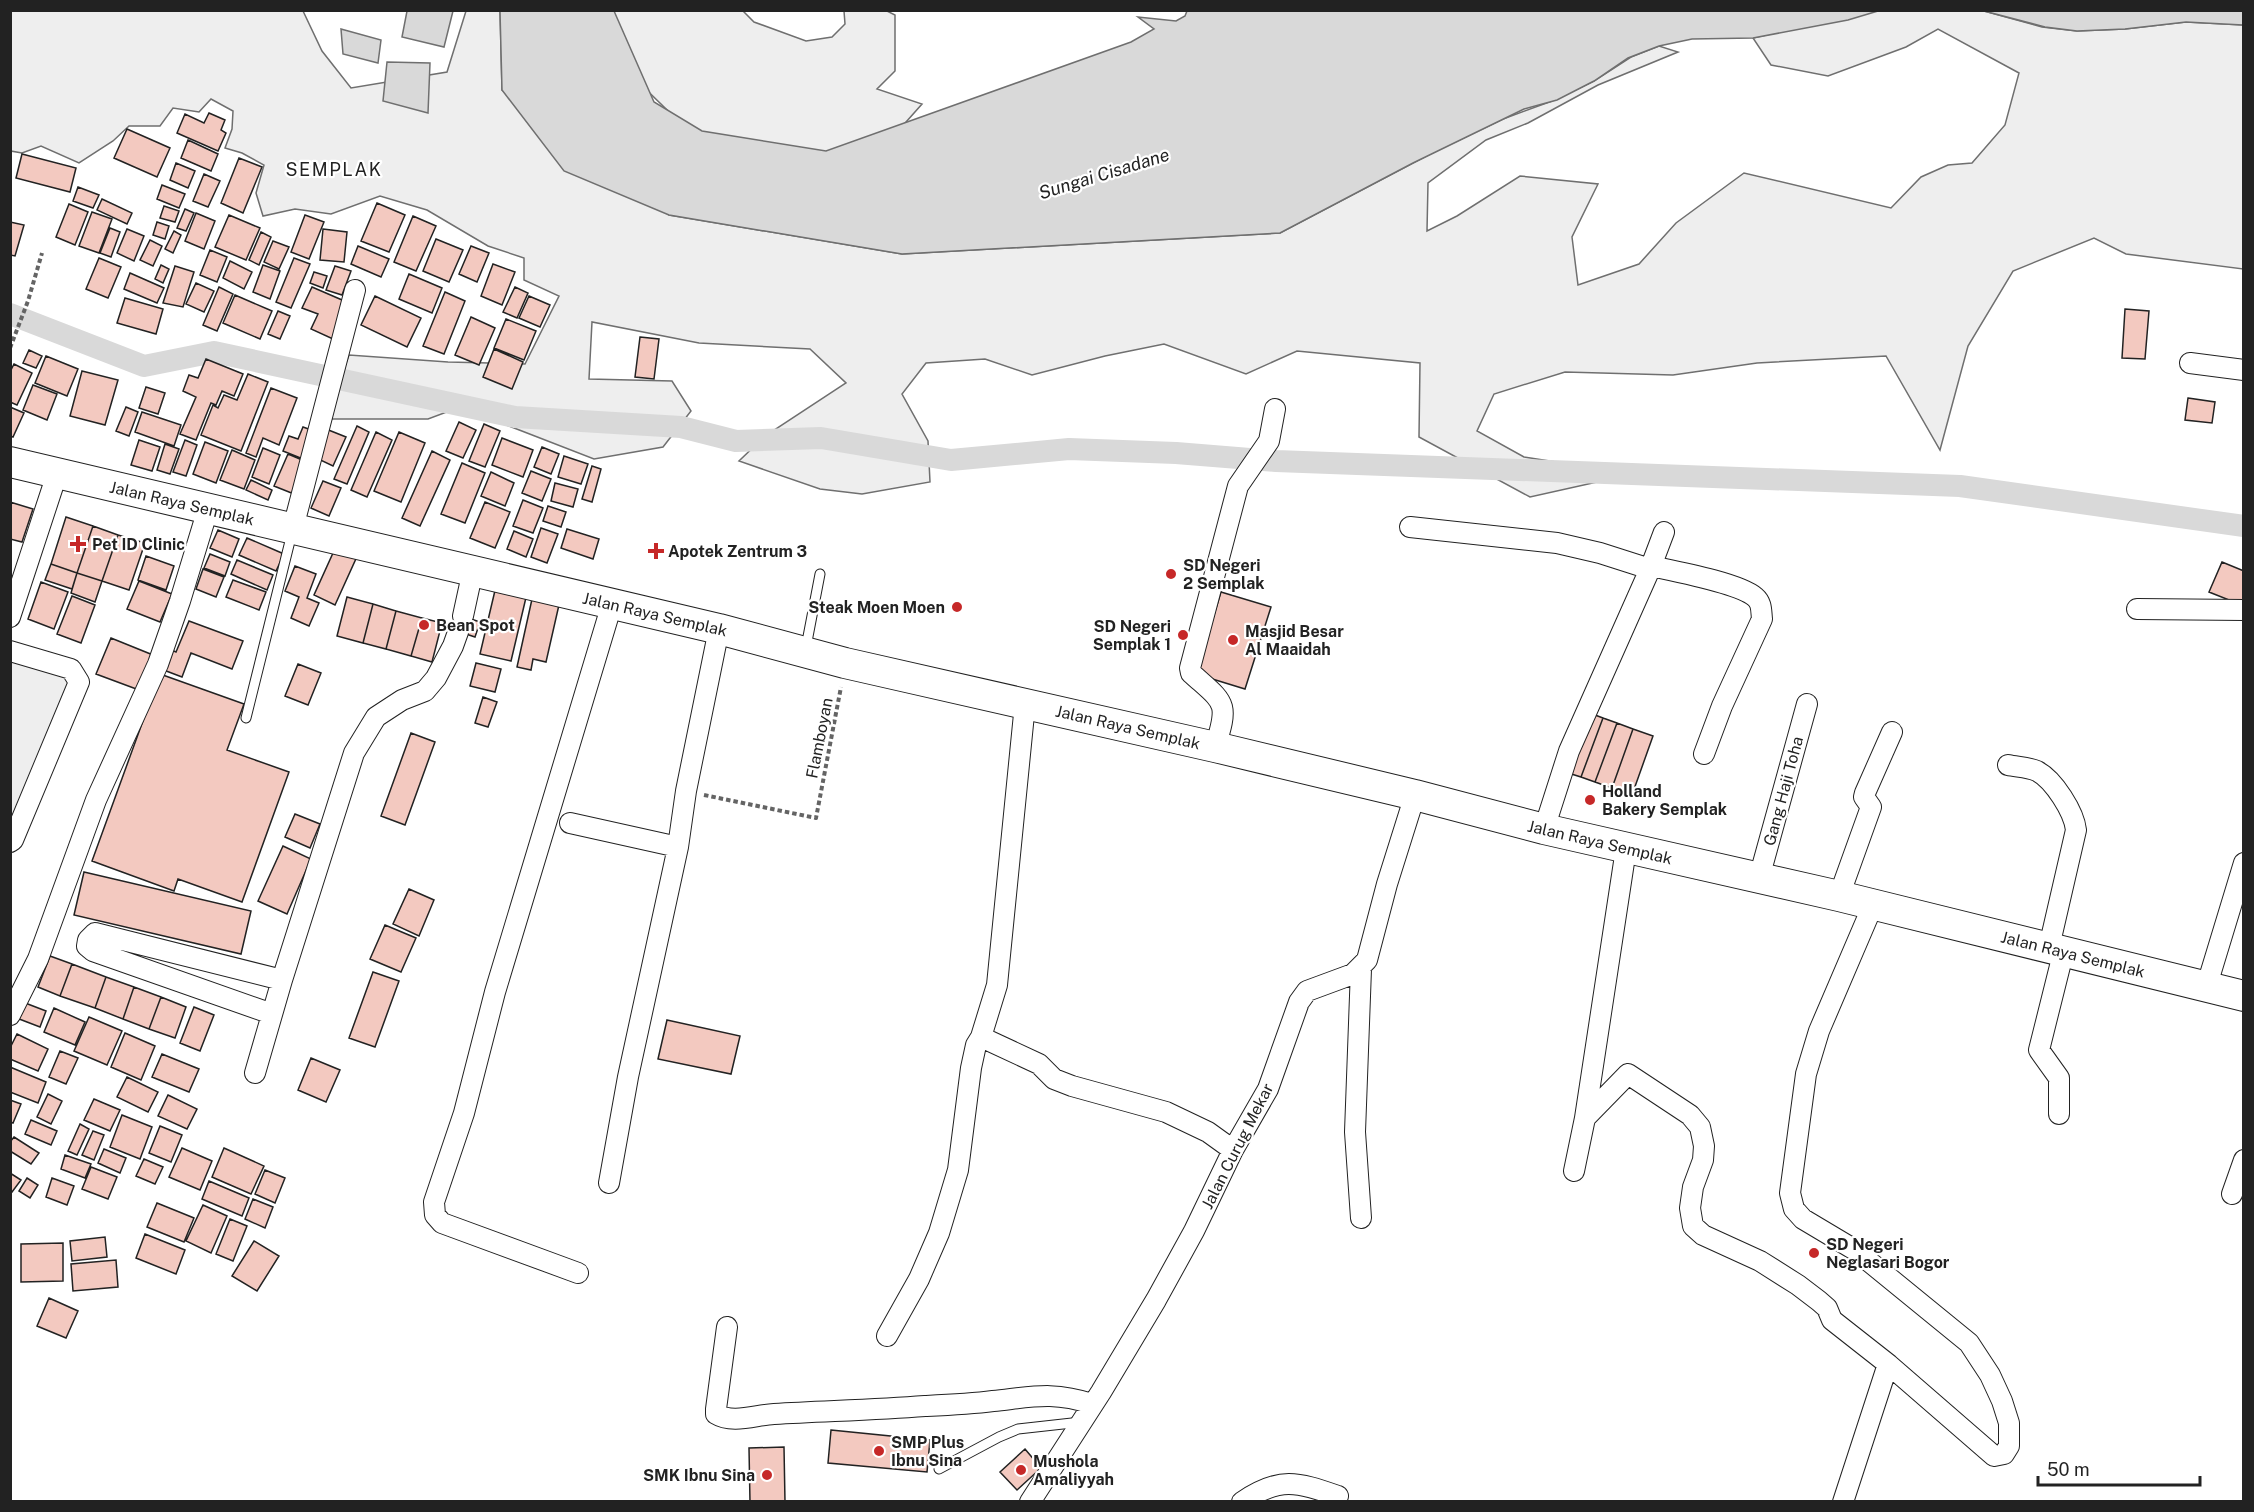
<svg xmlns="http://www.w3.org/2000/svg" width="2254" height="1512" viewBox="0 0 2254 1512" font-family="'Public Sans',sans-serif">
	<rect width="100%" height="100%" fill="#fff"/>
	<path fill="#eee" stroke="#6f6f6f" stroke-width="1.5" d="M605 10 743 11 754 22 806 41 832 37 845 24 844 11H887L895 15V71L877 89 922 104 866 167 700 142 622 66Z
		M1878 10 1984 11 2042 27 2077 31 2125 29 2186 22 2243 25V269L2126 254 2094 238 2013 271 1968 346 1940 450 1886 356 1757 363 1673 375 1565 372 1494 394 1477 431 1524 457 1633 474 1530 497 1419 437 1420 363 1297 351 1246 374 1164 344 1105 356 1032 375 985 359 926 363 902 394 928 441 930 482 862 494 820 489 739 461 765 436 846 383 810 349 699 343 592 322 589 379 672 381 691 411 663 447 594 459 460 407 428 419H326L349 355 448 362 525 364 559 296 524 280V258L488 246 427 210 380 196 331 214 295 209 263 216 256 193 264 165 242 153 225 148 232 129 233 111 211 99 199 112 173 108 160 126H129L113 141 79 163 41 146 22 153 11 151 10 11H303L322 51 351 88 447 72 466 11H500L502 90 669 215 902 254 1280 233 1432 153 1503 119 1552 101 1594 81 1631 57 1659 46 1678 52 1598 85 1528 123 1486 140 1428 183 1427 231 1457 216 1520 176 1598 184 1572 237 1578 285 1639 264 1676 223 1744 173 1891 208 1921 177 1948 165 1972 163 2005 125 2019 73 1938 29 1906 47 1828 76 1771 65 1753 38Z
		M10 661 65 675 71 687 11 826Z"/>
	<path fill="#d9d9d9" stroke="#6f6f6f" stroke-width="1.5" d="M407 11H453L444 47 402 37Z
		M500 11H614L654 102 702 131 826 151 1131 42 1154 29 1138 17 1176 21 1185 16 1187 11H1878L1848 20 1753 38 1692 39 1659 46 1628 58 1594 81 1557 100 1524 109 1413 163 1280 233 902 254 669 215 564 171 502 90Z
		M1984 11H2243V25L2186 22 2125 29 2077 31 2045 27Z
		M341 29 381 40 378 63 343 54Z
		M387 62 430 63 428 113 383 101Z"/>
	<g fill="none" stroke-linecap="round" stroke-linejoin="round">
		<path stroke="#d9d9d9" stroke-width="22" d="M10 314 144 366 214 352 515 417 681 427 736 441 821 438 951 460 1069 449 1176 453 1276 461 1960 486 2244 526"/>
	</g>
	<path fill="#f3c9c0" stroke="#222" stroke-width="1.5" d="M209 113 225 120 221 130 226 133 218 151 177 133 185 114 204 123Z
		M127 129 170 148 157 177 114 158Z
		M188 140 218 154 211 171 181 158Z
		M22 154 76 168 70 192 16 178Z
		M239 158 262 167 243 213 221 203Z
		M176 163 195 171 188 188 170 180Z
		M204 174 220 181 208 207 193 201Z
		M162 185 185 194 179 208 157 199Z
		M78 187 99 195 93 208 73 201Z
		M102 199 132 213 127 224 97 210Z
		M377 203 405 215 389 252 361 241Z
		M69 204 88 212 75 245 56 237Z
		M164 206 179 211 175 222 160 218Z
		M185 209 194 213 186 231 177 228Z
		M92 212 112 219 99 253 79 246Z
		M196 213 215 221 204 249 185 241Z
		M229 215 260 228 246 260 215 247Z
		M305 215 324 222 309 259 291 252Z
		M413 216 436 226 416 271 394 262Z
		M10 222 24 225 15 256 10 255Z
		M157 222 169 226 165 239 153 235Z
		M110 228 120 232 111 257 100 253Z
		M127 229 144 236 134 261 117 253Z
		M323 229 347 232 344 262 320 260Z
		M174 231 181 235 173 253 165 249Z
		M261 232 271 237 259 265 249 260Z
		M436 239 463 250 449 282 423 271Z
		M150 240 162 246 153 266 140 260Z
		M273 241 289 247 279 269 264 262Z
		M358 246 389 259 381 277 351 264Z
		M471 246 489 253 477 282 459 274Z
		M210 250 227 257 217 282 200 275Z
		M99 258 121 267 108 298 86 289Z
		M294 258 310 264 291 308 276 302Z
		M230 261 252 272 244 289 223 278Z
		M493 264 515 272 502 305 481 296Z
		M161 265 169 269 163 283 155 279Z
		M263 265 280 271 270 299 253 292Z
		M175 266 194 272 183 307 163 303Z
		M335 266 351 271 342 295 326 290Z
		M314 272 327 276 323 288 310 283Z
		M130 273 164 288 157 303 124 289Z
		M409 274 442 288 432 313 399 299Z
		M196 283 214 291 204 312 186 304Z
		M219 287 233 294 217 331 203 325Z
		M312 287 349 303 333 339 311 329 318 314 302 308Z
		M515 287 528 293 517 318 503 312Z
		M445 292 465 301 444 354 423 346Z
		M235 295 272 311 260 339 223 323Z
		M375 296 421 318 407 347 361 325Z
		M529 296 550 305 540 327 519 318Z
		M125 298 163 309 156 334 117 323Z
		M2125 309 2149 311 2145 359 2122 358Z
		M278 311 290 316 280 339 268 334Z
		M471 317 495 328 479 365 455 355Z
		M506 319 536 331 524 360 494 348Z
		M640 337 659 339 654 379 635 377Z
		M494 349 523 362 512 389 483 377Z
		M29 350 42 356 36 368 23 363Z
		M46 356 78 369 67 396 35 383Z
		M206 359 243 374 234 396 222 391 216 405 211 403 196 440 180 434 196 397 183 391 189 375 198 378Z
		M14 364 32 373 17 405 10 402V372Z
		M82 371 118 380 105 425 70 416Z
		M248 374 268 382 241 451 201 435 213 405 218 408 224 395 237 400Z
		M33 385 57 394 47 420 23 410Z
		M146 387 165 393 158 414 139 408Z
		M271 388 297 398 279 445 263 438 256 457 246 453Z
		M2188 398 2215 402 2212 423 2185 420Z
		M10 407 24 413 13 437 10 436Z
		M126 407 138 412 129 436 116 431Z
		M142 412 181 425 174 446 135 432Z
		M459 422 476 430 463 458 446 451Z
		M484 424 500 431 485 467 469 461Z
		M357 426 369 432 347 484 334 479Z
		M303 427 314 431 303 459 283 451 289 436 298 439Z
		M326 429 346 437 333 466 314 457Z
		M376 432 392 440 367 497 351 490Z
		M399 432 425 443 401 502 374 491Z
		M502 438 533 450 523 477 492 465Z
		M139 440 160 447 152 471 131 465Z
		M185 440 197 445 186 476 173 472Z
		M205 442 228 451 216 483 193 474Z
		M165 444 179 449 170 474 157 470Z
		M542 447 559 454 551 474 534 467Z
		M263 448 280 455 269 484 252 477Z
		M232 450 255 460 244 489 220 480Z
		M432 451 450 460 420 526 402 518Z
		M288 454 307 462 294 494 274 486Z
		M564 456 588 464 581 484 558 477Z
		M462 463 485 473 465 523 441 514Z
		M592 466 601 469 592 502 582 499Z
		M531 471 551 479 542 501 522 493Z
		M491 472 514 483 505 506 481 496Z
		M251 480 272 490 268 500 246 490Z
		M323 481 341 488 329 516 311 508Z
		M555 483 578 489 573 507 551 501Z
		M523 500 543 508 533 533 513 526Z
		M10 502 33 509 22 542 10 539Z
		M485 502 510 512 495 548 470 538Z
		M548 506 566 512 561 527 543 521Z
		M66 517 93 526 77 573 51 564Z
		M93 526 118 535 102 581 77 573Z
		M541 528 558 534 547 563 531 557Z
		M567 529 599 539 593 559 561 548Z
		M218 530 239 539 232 557 210 548Z
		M514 531 533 539 526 557 507 549Z
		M118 535 145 543 129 590 102 581Z
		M247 538 284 554 276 571 239 555Z
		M338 542 359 552 335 605 314 595Z
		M210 554 230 562 225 576 204 568Z
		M146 556 174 566 166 590 138 580Z
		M237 560 273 575 267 590 231 574Z
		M2222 562 2244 571V606L2209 592Z
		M51 564 77 573 72 589 45 580Z
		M295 566 316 574 307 598 319 603 309 626 291 618 299 597 285 591Z
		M203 569 224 577 216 597 196 589Z
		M77 573 102 581 95 602 71 593Z
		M233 580 266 592 259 610 226 597Z
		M139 581 172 594 160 622 127 609Z
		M41 582 68 592 54 629 28 619Z
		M497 582 528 589 511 661 480 654Z
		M534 590 561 596 546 662 533 659 531 670 517 667Z
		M1221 592 1271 607 1245 689 1196 674Z
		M72 596 95 605 81 643 57 634Z
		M347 597 373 604 363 643 337 636Z
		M373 604 396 611 386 649 363 643Z
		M396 611 422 618 411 656 386 649Z
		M459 615 480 622 475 637 454 630Z
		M422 618 442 623 432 662 411 656Z
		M189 621 243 641 232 669 191 653 182 677 161 669 169 649 176 652Z
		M111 638 153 655 139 690 96 674Z
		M476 663 501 669 495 692 470 686Z
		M298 664 321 673 308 705 285 696Z
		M160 674 244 704 227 750 289 772 242 902 178 879 174 891 92 861Z
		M483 697 497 702 488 727 475 723Z
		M1587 712 1603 718 1581 777 1565 772Z
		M1603 718 1617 723 1595 782 1581 777Z
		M1617 723 1633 729 1612 788 1595 782Z
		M1633 729 1653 736 1632 795 1612 788Z
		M411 733 435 742 405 825 381 816Z
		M295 814 320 824 310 848 285 837Z
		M283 846 311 859 287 914 258 901Z
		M84 872 251 911 241 954 74 915Z
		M409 889 434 900 419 936 393 924Z
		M385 925 416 938 401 972 370 959Z
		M50 956 72 964 60 996 38 987Z
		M72 964 106 977 95 1008 60 996Z
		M373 972 399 981 375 1047 349 1038Z
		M106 977 134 987 123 1019 95 1008Z
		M134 987 161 997 149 1029 123 1019Z
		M161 997 186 1007 175 1038 149 1029Z
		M20 1001 46 1011 40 1027 14 1017Z
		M194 1007 214 1015 200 1051 180 1043Z
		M54 1008 85 1022 75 1045 44 1032Z
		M89 1017 122 1031 107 1065 74 1051Z
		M667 1020 740 1036 731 1074 658 1059Z
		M125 1033 155 1046 141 1080 111 1067Z
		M17 1034 48 1049 38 1071 10 1059V1048Z
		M60 1051 78 1058 66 1084 49 1077Z
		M162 1054 199 1069 189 1092 152 1077Z
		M311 1058 340 1070 326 1102 298 1090Z
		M10 1067 46 1082 38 1103 10 1092Z
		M127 1077 158 1092 148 1112 117 1097Z
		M48 1094 62 1101 51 1124 37 1117Z
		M168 1095 197 1109 187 1129 158 1116Z
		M94 1099 120 1110 110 1131 84 1120Z
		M10 1100 21 1104 13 1123 10 1122Z
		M122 1115 152 1127 140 1159 110 1147Z
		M31 1120 57 1131 51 1145 25 1134Z
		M80 1124 89 1129 77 1155 68 1151Z
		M160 1126 182 1135 171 1162 149 1153Z
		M93 1131 104 1135 94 1160 82 1155Z
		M14 1137 39 1153 31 1164 10 1151V1142Z
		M182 1148 212 1161 200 1190 169 1177Z
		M224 1148 264 1166 251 1194 212 1177Z
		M104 1149 126 1158 120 1173 98 1163Z
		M65 1155 91 1164 85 1178 61 1169Z
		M144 1159 163 1167 155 1184 136 1176Z
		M91 1167 117 1177 108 1199 82 1189Z
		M265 1170 285 1178 275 1203 255 1194Z
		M10 1173 21 1180 12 1192 10 1191Z
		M27 1178 38 1185 30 1198 19 1191Z
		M52 1178 74 1186 67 1205 46 1197Z
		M209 1181 249 1198 242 1216 202 1199Z
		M253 1199 273 1207 265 1228 245 1219Z
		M157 1203 194 1218 184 1242 147 1227Z
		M203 1205 227 1216 211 1253 186 1241Z
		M230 1219 247 1226 233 1261 216 1254Z
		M145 1234 185 1250 176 1274 136 1258Z
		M105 1237 107 1257 72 1261 70 1241Z
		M254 1241 279 1256 257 1291 232 1276Z
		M63 1243V1281L21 1282V1244Z
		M116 1260 118 1287 73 1291 71 1264Z
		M49 1298 78 1311 66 1338 37 1326Z
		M831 1430 930 1440 927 1472 828 1463Z
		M784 1447 785 1502H750L749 1448Z
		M1025 1449 1041 1468 1017 1490 1000 1472Z"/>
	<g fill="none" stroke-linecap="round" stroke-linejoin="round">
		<defs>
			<path id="service" d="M806 647 820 574
				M246 718 292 533
				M939 1469 999 1437 1018 1429 1081 1422"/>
			<path id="minor" d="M2190 363 2244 370
				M1410 527 1557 543 1600 553 1650 569
				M293 528 355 290
				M1651 566C1674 571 1739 583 1755 597 1762 603 1761 610 1762 619L1722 706 1704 754
				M2137 609 2244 610
				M463 616 473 570
				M10 617 57 474
				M10 651 71 669 79 682 13 840 10 842
				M1215 747C1230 701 1224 703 1191 673L1190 668 1238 486 1269 441 1275 409
				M2008 765C2017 767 2028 767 2037 771 2054 780 2074 812 2076 830L2049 947
				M570 823 678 847
				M1544 829 1569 751 1650 569 1664 532
				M1759 878 1807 704
				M1839 896 1871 807 1864 797 1865 793 1892 732
				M2206 988 2244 863
				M272 1014 93 951 87 946 88 940 95 933 282 980
				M10 1015 38 959 96 800 158 664 180 601 208 509
				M981 1037 1039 1064 1054 1079 1072 1086 1166 1112 1208 1132 1233 1150
				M255 1073 282 980 354 753 376 717 402 700 425 691 436 678 453 646 458 632
				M2059 1114V1078L2039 1050 2064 950
				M1585 1118 1628 1074 1690 1115 1700 1127 1704 1146 1703 1160 1693 1187 1690 1208 1693 1226 1703 1235 1760 1261 1798 1285 1819 1301 1827 1308 1832 1320 1888 1364 1994 1456 2004 1454 2009 1446V1423L2002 1401 1990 1375 1969 1343 1855 1250 1803 1219 1794 1209 1790 1193 1806 1074 1819 1031 1873 905
				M1574 1171 1585 1118 1626 849
				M609 1183 628 1077 678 847 686 791 719 629
				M2232 1194 2244 1160
				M1361 1218 1355 1132 1361 969
				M578 1273 442 1223 435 1215 434 1202 464 1113 495 992 612 604
				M727 1327 716 1409V1414C732 1424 756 1415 774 1414 824 1411 874 1410 925 1406 947 1405 970 1404 993 1401 1032 1397 1053 1391 1092 1404
				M887 1336 919 1279 939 1233 958 1170 971 1068 976 1045 981 1037 997 985 1025 704
				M1030 1502 1101 1392 1156 1300 1194 1231 1233 1150 1268 1089 1299 1002 1307 991 1353 974 1367 960 1387 884 1415 795
				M1242 1502C1280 1476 1297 1482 1338 1496
				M1843 1502 1888 1364"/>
			<path id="primary" d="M10 462 719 629 845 663 1215 747 1415 795 1544 829 1839 896 2244 996"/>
		</defs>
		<use href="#service" stroke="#222" stroke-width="11"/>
		<use href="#minor" stroke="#222" stroke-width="22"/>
		<use href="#primary" stroke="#222" stroke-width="32"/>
		<path stroke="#646464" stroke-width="4" stroke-dasharray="4.5 3" stroke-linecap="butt" d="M10 348 28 301 42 253
			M704 795 816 818 841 687"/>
		<use href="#service" stroke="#fff" stroke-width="9"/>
		<use href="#minor" stroke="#fff" stroke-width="20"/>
		<use href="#primary" stroke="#fff" stroke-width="30"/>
	</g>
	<g fill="#c62828" stroke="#fff" stroke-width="2">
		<path d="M75 535h6v6h6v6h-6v6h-6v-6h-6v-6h6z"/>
		<path d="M653 542h6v6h6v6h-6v6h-6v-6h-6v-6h6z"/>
		<circle cx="1171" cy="574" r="6"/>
		<circle cx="957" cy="607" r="6"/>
		<circle cx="424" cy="625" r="6"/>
		<circle cx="1183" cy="635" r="6"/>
		<circle cx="1233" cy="640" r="6"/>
		<circle cx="1590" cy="800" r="6"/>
		<circle cx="1814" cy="1253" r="6"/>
		<circle cx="879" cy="1451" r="6"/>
		<circle cx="1021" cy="1470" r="6"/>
		<circle cx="767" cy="1475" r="6"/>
	</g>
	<g text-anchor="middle" stroke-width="4.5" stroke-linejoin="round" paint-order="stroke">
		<g font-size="16" fill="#222" stroke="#fff">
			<text transform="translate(182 503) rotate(13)" y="6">Jalan Raya Semplak</text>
			<text transform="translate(655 614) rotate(13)" y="6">Jalan Raya Semplak</text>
			<text transform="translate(1128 727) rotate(13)" y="6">Jalan Raya Semplak</text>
			<text transform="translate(819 738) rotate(-79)" y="6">Flamboyan</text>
			<text transform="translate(1783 791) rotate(-75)" y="6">Gang Haji Toha</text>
			<text transform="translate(1600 842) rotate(13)" y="6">Jalan Raya Semplak</text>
			<text transform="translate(2073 954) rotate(14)" y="6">Jalan Raya Semplak</text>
			<text transform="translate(1237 1146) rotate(-63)" y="6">Jalan Curug Mekar</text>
		</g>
		<g font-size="16" font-weight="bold" fill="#222" stroke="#fff" text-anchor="start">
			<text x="92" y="550">Pet ID Clinic</text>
			<text x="668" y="557">Apotek Zentrum 3</text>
			<text x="1183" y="571">SD Negeri<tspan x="1183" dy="18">2 Semplak</tspan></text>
			<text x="945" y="613" text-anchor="end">Steak Moen Moen</text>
			<text x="436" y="631">Bean Spot</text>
			<text x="1171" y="632" text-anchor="end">SD Negeri<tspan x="1171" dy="18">Semplak 1</tspan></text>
			<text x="1245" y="637">Masjid Besar<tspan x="1245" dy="18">Al Maaidah</tspan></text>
			<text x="1602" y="797">Holland<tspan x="1602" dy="18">Bakery Semplak</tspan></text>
			<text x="1826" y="1250">SD Negeri<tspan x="1826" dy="18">Neglasari Bogor</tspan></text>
			<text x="891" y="1448">SMP Plus<tspan x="891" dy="18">Ibnu Sina</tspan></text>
			<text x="1033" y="1467">Mushola<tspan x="1033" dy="18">Amaliyyah</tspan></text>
			<text x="755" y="1481" text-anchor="end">SMK Ibnu Sina</text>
		</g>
		<g font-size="18" letter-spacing="1.5" fill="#222" stroke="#fff">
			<text x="334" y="176">SEMPLAK</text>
		</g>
		<g font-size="18" font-style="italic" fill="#222" stroke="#fff">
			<text transform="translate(1104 174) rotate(-17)" y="6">Sungai Cisadane</text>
		</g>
	</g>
	<rect width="2254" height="1512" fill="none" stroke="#222222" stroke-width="24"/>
	<path d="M2038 1476v9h162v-9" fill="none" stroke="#222222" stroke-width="3"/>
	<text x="2047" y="1476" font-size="18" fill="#222222" stroke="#ffffff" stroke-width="4.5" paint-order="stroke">50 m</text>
</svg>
